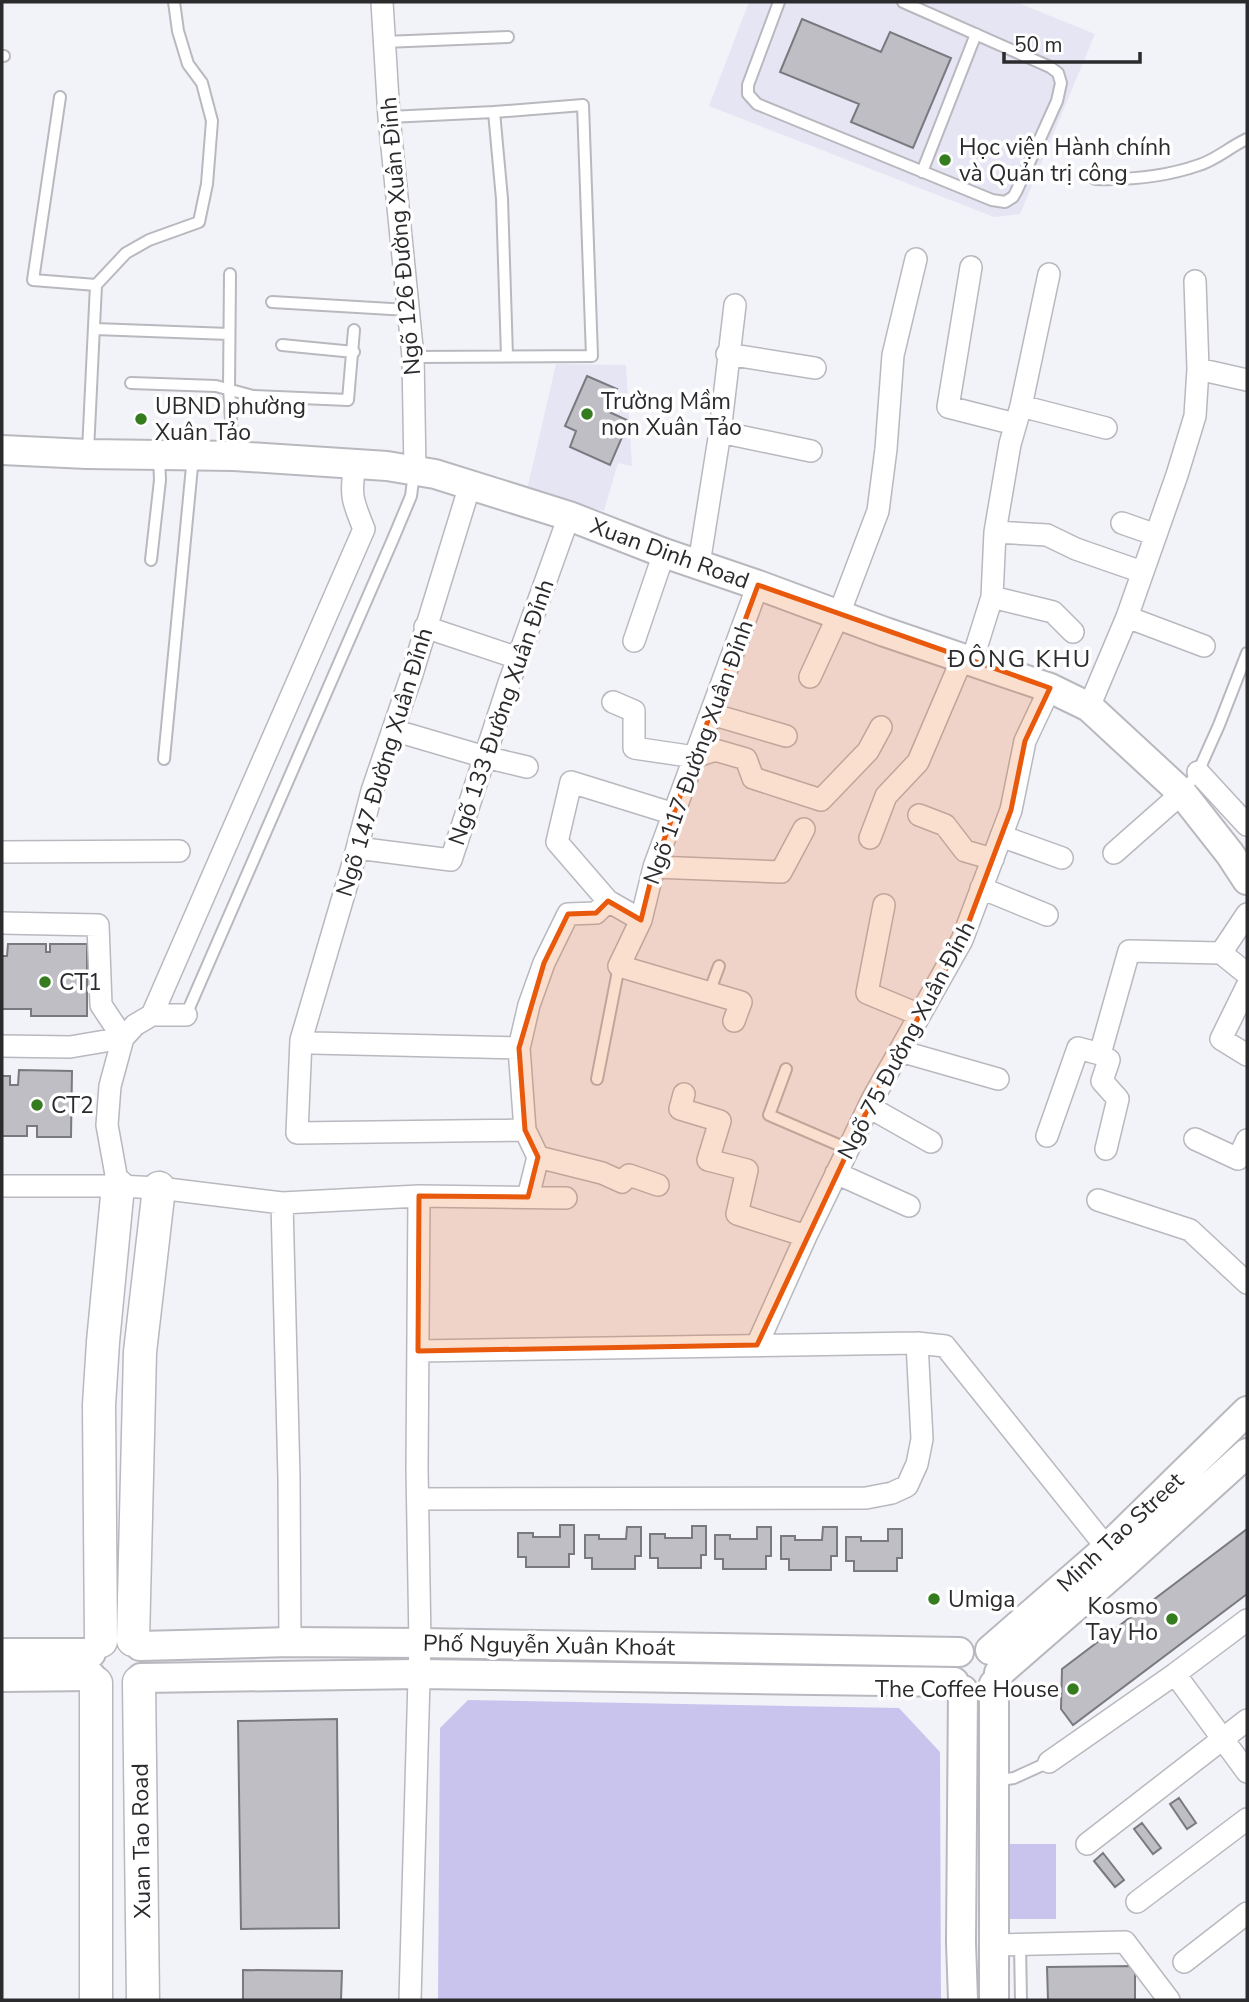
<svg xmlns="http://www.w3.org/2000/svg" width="1249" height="2002" viewBox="0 0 1249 2002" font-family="'Nunito Sans',sans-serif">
	<rect width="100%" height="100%" fill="#f2f2f9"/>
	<path fill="#e6e5f3" d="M749 2H1016L1095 34 1020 214 994 217 709 106Z
		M556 364 626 365 632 466 618 463 604 511 527 490Z"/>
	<path fill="#c8c4ee" d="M468 1700 899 1708 940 1752 941 2000H438L440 1728Z
		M1007 1844H1056V1919H1007Z"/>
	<path fill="#bfbec5" stroke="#79797f" stroke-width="2" d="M802 19 881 52 890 32 951 58 913 148 851 122 859 104 780 72Z
		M587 376 617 389 607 411 629 421 610 465 570 447 576 431 565 426Z
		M8 944H46V952H50V944H87V1016H31V1009H2V956H7Z
		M19 1070 72 1071 71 1137H37V1126H27V1136H2V1076H10V1085H18Z
		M560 1525H574V1554H569V1567H526V1557H518V1533H533V1537H560Z
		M692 1526H706V1555H701V1568H658V1558H650V1534H665V1538H692Z
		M627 1527H641V1556H635V1569H592V1558H585V1535H599V1539H626Z
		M757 1527H771V1556H766V1569H723V1559H715V1535H730V1539H757Z
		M823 1527H837V1556H831V1570H789V1559H781V1536H795V1540H822Z
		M888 1529H902V1558H897V1571H854V1561H846V1537H861V1541H888Z
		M1247 1529V1594L1073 1725 1061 1709 1062 1669Z
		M337 1719 339 1928 241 1929 238 1721Z
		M1179 1798 1196 1823 1187 1829 1170 1804Z
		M1142 1823 1161 1848 1153 1854 1134 1829Z
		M1103 1853 1124 1880 1115 1887 1094 1861Z
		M1135 1966V2000H1048L1047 1967Z
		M243 1970 342 1971 341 2000H243Z"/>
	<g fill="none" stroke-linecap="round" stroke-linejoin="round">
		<defs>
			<path id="lane" d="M779 2 748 85V94L757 104 992 200 1005 202 1013 197 1016 192 1057 101 1061 83 1058 73 1050 67 903 2
				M384 42 508 37
				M2 56H4
				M60 97 33 280 96 285
				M494 112 502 199 507 356
				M389 117 494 112 583 105 592 356 413 357
				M922 172 976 34
				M1095 179C1129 180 1165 177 1199 165 1216 160 1231 146 1247 139
				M230 274 229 388 233 453
				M272 302 408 310
				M95 329 229 334
				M282 345 354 352
				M131 383 216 386 253 396 348 400 354 330
				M88 451 96 285 126 253 149 240 199 222 207 184 212 121 202 83 188 64 178 31 174 2
				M151 560 160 480 159 458
				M164 759 193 456
				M1182 793 1198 772 1219 725 1247 653
				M709 993 719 966
				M186 1015 393 539 411 496 414 473
				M786 1069 769 1115 848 1149
				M597 1079 619 966
				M994 1781 1014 1778 1049 1762
				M1020 1944 1021 2000"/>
			<path id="street" d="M382 2 389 117 413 357 415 471
				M971 267 948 407 1015 424
				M727 354 815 368
				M1198 369 1247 380
				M1021 406 1106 428
				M720 432 811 451
				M470 485 412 674 372 791 354 860 301 1040 297 1133 525 1130
				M1122 523 1156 535
				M995 532 1047 535 1076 549 1142 572
				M699 564 720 432 735 305
				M992 597 1053 612 1073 632
				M1127 617 1204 646
				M425 627 518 658
				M634 641 664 553
				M972 661 992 597 995 532 1010 444 1021 406 1049 274
				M810 677 839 614 878 511 886 449 893 355 916 259
				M613 702 634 711V748L695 757 715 750 746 759 753 778 821 800 868 751 881 727
				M1089 707 1127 617 1177 475 1195 416 1198 369 1195 281
				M711 714 786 736
				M393 730 485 757 527 767
				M1198 772 1247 825
				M919 815 945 825 965 851 993 859
				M1001 836 1062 858
				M870 838 886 796 918 762 962 659
				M357 848 451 860 509 683 569 516
				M2 852 179 851
				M1114 853 1182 793
				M654 867 781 872 804 829
				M981 888 1047 915
				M608 901 596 913 568 914 544 963 529 1005 519 1048 525 1130 538 1157 602 1173 622 1182 629 1175 658 1185
				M884 905 867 993 920 1015
				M641 920 608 901 557 842 571 782 674 814
				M2 923 98 925 101 1005 123 1038 110 1086 107 1125 118 1186
				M1221 953 1247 914
				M1247 986 1221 1039 1247 1055
				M152 1015 364 529C352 500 350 495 355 464
				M734 1021 741 1002 619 966 641 920 654 867 758 585
				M301 1040 313 1043 519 1048
				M2 1046 70 1047 123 1038 135 1025 152 1015H186
				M900 1051 998 1079
				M684 1094 680 1109 720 1121 708 1160 747 1170 737 1214 806 1236
				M869 1107 931 1142
				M1047 1136 1078 1048 1100 1054
				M1195 1139 1238 1159 1247 1140
				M1106 1149 1118 1099 1102 1081 1109 1060 1100 1054 1129 951 1221 953 1247 974
				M836 1173 909 1206
				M2 1186H118L159 1188 282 1203 419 1196 566 1198
				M528 1197 538 1157
				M1098 1200 1190 1230 1247 1283
				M282 1203 289 1478 290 1642
				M757 1345 806 1236 872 1100 962 940 1011 810 1025 741 1050 688
				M418 1351 917 1343 945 1346 1115 1558
				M418 1499 866 1498 892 1493 907 1486 917 1464 922 1439 917 1343
				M1175 1674 1247 1772
				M1049 1762 1175 1674 1247 1620
				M1087 1844 1247 1720
				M1137 1902 1247 1819
				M994 1945 1125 1942 1169 2000
				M1184 1962 1247 1913
				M410 2000 420 1643 417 1468 419 1196"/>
			<path id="secondary" d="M2 450 87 454 234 456 387 466 435 474 569 516 664 553 758 585 885 632 1050 688 1089 707 1182 793 1230 854 1247 880
				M140 1646 290 1642 420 1643 959 1652
				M990 1650 1106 1549 1247 1411
				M2 1653H91
				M999 1673 1122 1566 1247 1453
				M2 1677 91 1676
				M141 1678 419 1674 954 1682
				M994 1684V2000
				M963 2000 961 1943 963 1690"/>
			<path id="primary" d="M133 1640 140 1352 159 1188
				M101 1641 99 1405 103 1342 118 1186
				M139 1682 143 2000
				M96 2000V1683"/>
		</defs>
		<use href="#lane" stroke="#b9b8bf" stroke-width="14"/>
		<use href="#street" stroke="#b9b8bf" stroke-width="24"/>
		<use href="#secondary" stroke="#b9b8bf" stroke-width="32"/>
		<use href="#primary" stroke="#b9b8bf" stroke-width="35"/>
		<use href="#lane" stroke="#fff" stroke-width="10"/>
		<use href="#street" stroke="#fff" stroke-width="21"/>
		<use href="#secondary" stroke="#fff" stroke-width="28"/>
		<use href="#primary" stroke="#fff" stroke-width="32"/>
	</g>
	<path fill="#e8590c" fill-opacity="0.2" stroke="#e8590c" stroke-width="5" stroke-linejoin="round" d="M758 585 1050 688 1025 741 1011 810 962 940 872 1100 757 1345 418 1351 419 1196 528 1197 538 1157 525 1130 519 1048 544 963 568 914 596 913 608 901 641 920 654 867Z"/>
	<g fill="#357c1f" stroke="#fff" stroke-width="2.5">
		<circle cx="945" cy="160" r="7"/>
		<circle cx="587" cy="414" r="7"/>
		<circle cx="141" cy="419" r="7"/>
		<circle cx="45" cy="982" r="7"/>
		<circle cx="37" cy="1105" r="7"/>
		<circle cx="934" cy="1599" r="7"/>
		<circle cx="1172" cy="1619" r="7"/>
		<circle cx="1073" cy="1689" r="7"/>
	</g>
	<g text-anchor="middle" stroke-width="7" stroke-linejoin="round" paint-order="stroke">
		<g font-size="23" fill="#2b2b2e" stroke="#fff" text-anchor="start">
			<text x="959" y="155">Học viện Hành chính<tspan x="959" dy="26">và Quản trị công</tspan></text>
			<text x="601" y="409">Trường Mầm<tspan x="601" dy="26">non Xuân Tảo</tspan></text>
			<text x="155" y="414">UBND phường<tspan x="155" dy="26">Xuân Tảo</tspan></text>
			<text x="59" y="990">CT1</text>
			<text x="51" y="1113">CT2</text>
			<text x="948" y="1607">Umiga</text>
			<text x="1158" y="1614" text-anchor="end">Kosmo<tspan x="1158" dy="26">Tay Ho</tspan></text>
			<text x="1059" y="1697" text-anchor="end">The Coffee House</text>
		</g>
		<g font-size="23" fill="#2b2b2e" stroke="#fff">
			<text transform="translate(400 236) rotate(-95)" y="8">Ngõ 126 Đường Xuân Đỉnh</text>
			<text transform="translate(670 553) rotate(20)" y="8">Xuan Dinh Road</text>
			<text transform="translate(501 712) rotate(-71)" y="8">Ngõ 133 Đường Xuân Đỉnh</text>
			<text transform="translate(698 752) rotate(-70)" y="8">Ngõ 117 Đường Xuân Đỉnh</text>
			<text transform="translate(384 762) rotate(-73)" y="8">Ngõ 147 Đường Xuân Đỉnh</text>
			<text transform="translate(906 1040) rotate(-62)" y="8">Ngõ 75 Đường Xuân Đỉnh</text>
			<text transform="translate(1120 1532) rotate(-43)" y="8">Minh Tao Street</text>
			<text transform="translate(549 1645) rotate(1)" y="8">Phố Nguyễn Xuân Khoát</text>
			<text transform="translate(141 1841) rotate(-91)" y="8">Xuan Tao Road</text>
		</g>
		<g font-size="24" letter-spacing="2" fill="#2b2b2e" stroke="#fff">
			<text x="1020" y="667">ĐÔNG KHU</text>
		</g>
	</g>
	<rect width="1249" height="2002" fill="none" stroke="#2b2b2e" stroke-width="7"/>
	<path d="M1004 52v10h136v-10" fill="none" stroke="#2b2b2e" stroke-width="3.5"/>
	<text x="1014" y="52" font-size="21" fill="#2b2b2e" stroke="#ffffff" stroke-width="5" paint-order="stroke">50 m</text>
</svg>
